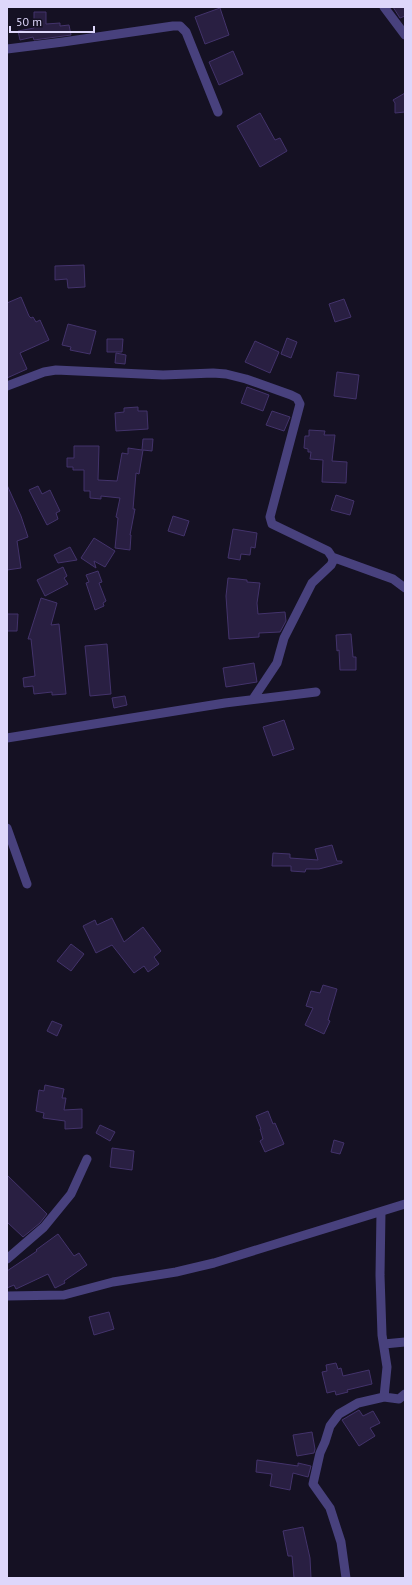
<svg xmlns="http://www.w3.org/2000/svg" width="412" height="1585" viewBox="0 0 412 1585" font-family="'PT Sans',sans-serif">
	<rect width="100%" height="100%" fill="#151123"/>
	<path fill="#291f42" stroke="#43336b" d="M393 7H405V16L400 18Z
		M220 8 229 35 205 44 195 17Z
		M34 12H46V24L60 23V26L69 25 71 35 34 40 33 37 20 40 18 31 34 28Z
		M233 51 243 74 219 85 209 62Z
		M405 93V112L395 113V103L393 100Z
		M260 113 275 140 280 138 287 151 260 167 237 126Z
		M84 265 85 287 68 288 67 279 55 280V266Z
		M21 297 29 316 31 318 33 317 36 322 40 320 49 340 20 353 27 369 7 378V303Z
		M344 299 351 317 335 322 329 304Z
		M68 324 96 331 90 354 70 350 71 347 62 345Z
		M287 338 297 342 291 358 281 354Z
		M107 339H123L122 352H107Z
		M255 341 279 352 270 373 245 362Z
		M116 353 126 355 125 364 115 363Z
		M337 372 359 375 356 399 334 396Z
		M247 387 269 395 263 411 241 403Z
		M138 407V411H147L148 429 116 431 115 413 124 412V408Z
		M272 411 290 417 284 431 266 425Z
		M309 430 325 431 324 435H335L332 461 347 462 346 483 322 482 323 460 310 459 311 452H308V449L304 448 305 436H309Z
		M143 439H153L152 451 143 450 139 474 136 473 133 509H135L130 535H131L130 550 115 548 118 518 116 517 120 498 101 496V499L90 498V491H84V470H73V467H67V458H74V446H99L98 480 117 481 122 453 128 454V448L142 450Z
		M7 485 21 516 28 537 17 541 21 568 7 570Z
		M38 486 42 494 50 490 60 511 56 513 58 519 47 525 29 490Z
		M336 495 354 501 350 515 331 510Z
		M173 516 189 521 184 536 168 531Z
		M233 529 257 533 255 548 251 547 250 555 241 554 240 560 228 558Z
		M94 538 115 551 105 567 94 561 96 568 81 558Z
		M70 547 77 560 58 563 54 555Z
		M63 567 67 576 64 578 68 584 45 596 37 580Z
		M98 571 102 582 99 583 106 601 103 603 104 606 95 610 86 583 89 582 86 575Z
		M228 578 247 580V582L260 583 257 603 258 614 285 612 286 621 280 632 259 633V637L229 639 226 596Z
		M41 598 57 603 51 625 59 624 66 694 52 695V692L34 694 33 686 24 687 23 678 35 676 31 639H28Z
		M7 614H18L17 631H7Z
		M351 634 353 657H356V670H340L339 650 337 651 336 635Z
		M107 644 111 694 90 696 85 646Z
		M254 663 257 682 226 687 223 668Z
		M125 696 127 705 114 708 112 698Z
		M284 720 294 749 273 756 263 727Z
		M332 845 337 861H342V863L319 869H306L305 872 291 871V866H272L273 853 290 854V858L318 860 315 849Z
		M112 918 124 942 143 927 161 951 154 957 159 964 148 972 144 966 134 973 112 945 96 953 83 926 95 920 97 925Z
		M71 944 84 954 71 971 57 961Z
		M323 985 337 989 328 1020 330 1021 324 1034 305 1025 313 1008 306 1006 311 991 320 993Z
		M52 1021 62 1025 57 1036 47 1031Z
		M45 1085 64 1089 62 1098H66L64 1110 82 1109V1128L65 1129V1121L43 1118 44 1113 36 1111 39 1090 44 1091Z
		M268 1111 273 1124 275 1123 284 1144 265 1152 260 1141 263 1139 260 1129H261L256 1116Z
		M100 1125 115 1132 110 1141 96 1133Z
		M334 1140 344 1143 340 1154 331 1152Z
		M112 1148 134 1151 132 1170 110 1167Z
		M7 1175 47 1214 40 1223 23 1237 7 1222Z
		M58 1234 74 1256 79 1253 87 1265 64 1281 65 1283 55 1288 48 1274 16 1289 14 1285 7 1288V1271L37 1251 36 1250Z
		M109 1312 114 1329 94 1335 89 1317Z
		M336 1363 338 1369 341 1368 343 1376 369 1370 372 1384 347 1390 348 1392 336 1395 335 1391 327 1393 322 1372 327 1371 326 1365Z
		M359 1410 363 1416 373 1411 380 1423 370 1428 375 1436 359 1446 342 1420Z
		M312 1432 315 1449 314 1453 297 1456 293 1435Z
		M257 1460 298 1466V1463L311 1466 308 1477 293 1473 290 1490 270 1486 272 1474 256 1472Z
		M303 1527 310 1558 311 1578H294L292 1556H288L283 1531Z"/>
	<g fill="none" stroke-linecap="round" stroke-linejoin="round">
		<path stroke="#48417d" stroke-width="9" d="M384 7 405 35
			M7 49 63 42 173 26H180L186 32 218 112
			M7 386 44 372 56 370 163 375 213 373 226 374 246 379 291 395 297 398 300 404 270 517 272 524 328 551 332 557 393 579 405 588
			M253 699 277 663 284 638 312 583 331 565 333 561 332 557
			M7 738 225 703 316 692
			M7 828 27 884
			M7 1259 44 1227 71 1194 87 1159
			M7 1296 64 1295 113 1282 176 1272 214 1263 405 1204
			M384 1344 405 1342
			M384 1397 399 1399 405 1394
			M346 1578 341 1542 330 1508 313 1484 320 1453 325 1442 330 1426 339 1414 358 1403 384 1397 387 1367 382 1335 380 1275 381 1212"/>
	</g>
	<rect width="412" height="1585" fill="none" stroke="#ded7fb" stroke-width="16"/>
	<path d="M10 26v6h84v-6" fill="none" stroke="#ded7fb" stroke-width="2"/>
	<text x="16" y="26" font-size="12" fill="#ded7fb" stroke="#151123" stroke-width="3" paint-order="stroke">50 m</text>
</svg>
